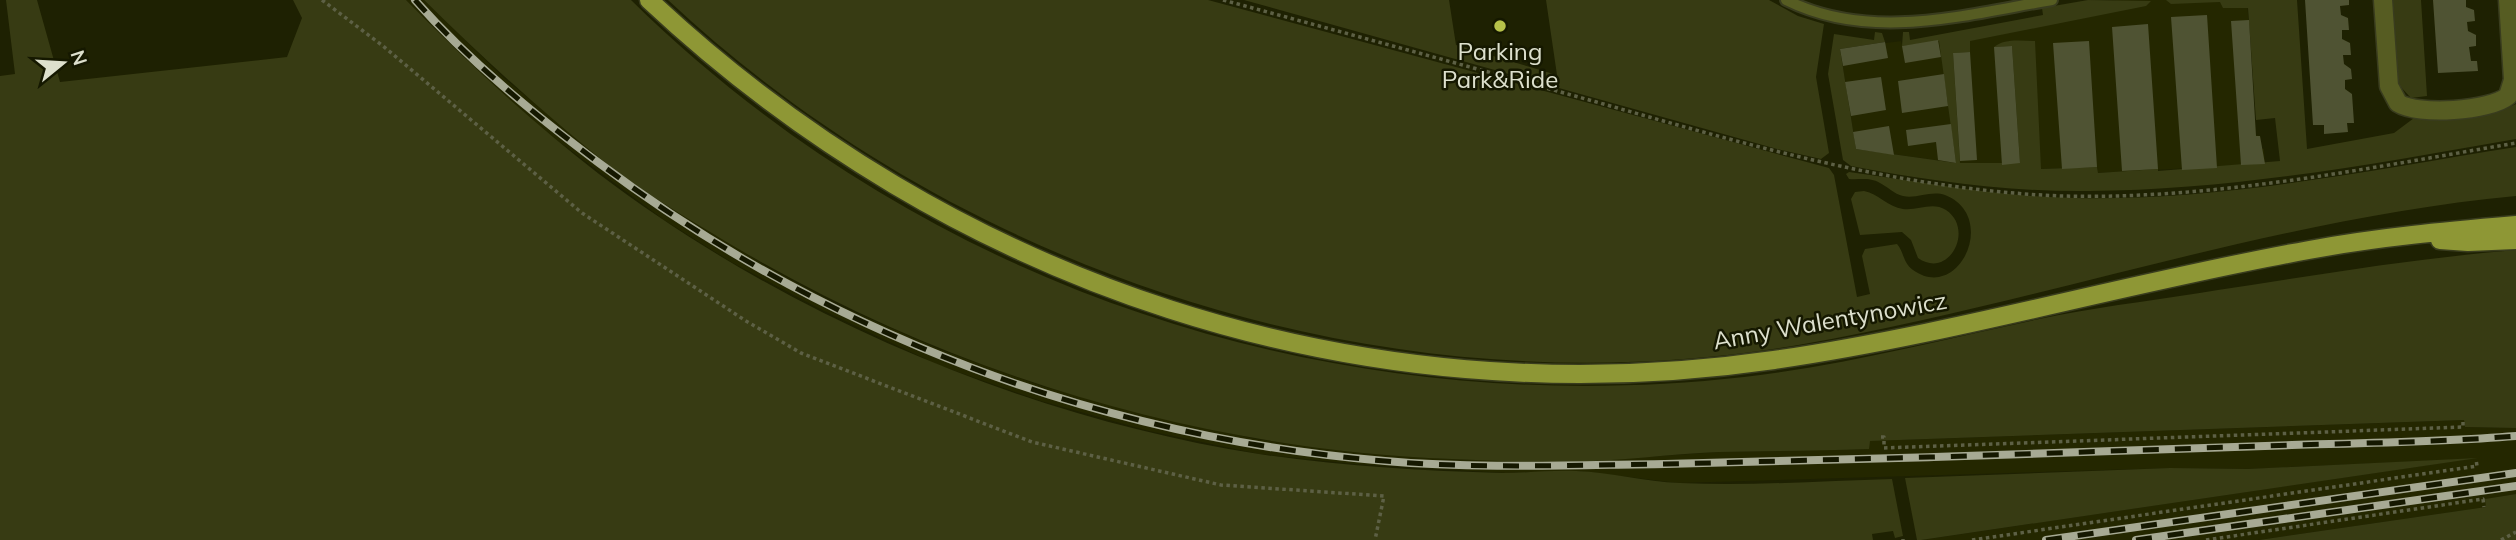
<svg xmlns="http://www.w3.org/2000/svg" width="2516" height="540" viewBox="0 0 2516 540" font-family="Mulish,sans-serif">
	<rect width="100%" height="100%" fill="#1e2102"/>
	<path fill="#242700" d="M406 0H424L504 78 614 169 766 266 836 304 939 349 1042 386 1152 415 1256 439 1363 453 1449 459 1571 462 1719 452 1869 449V441L2464 420 2465 427 2516 428V494L2486 499 2487 507 2258 540H1921L2469 459 2248 469 2170 468 1678 483 1579 471 1506 473 1354 464 1259 454 1149 431 1041 401 938 365 822 310 731 262 664 220 538 126 471 66Z
		M2117 0H2247L2256 135 2260 136 2261 149H2264L2265 164 2098 173 2097 167 2041 169 2020 163H1956L1856 149 1840 49 1901 41 1902 45Z"/>
	<path fill="#373b13" d="M6 0H37L60 82 287 57 302 18 293 0H406C467 62 530 121 599 174 786 316 1027 418 1259 454 1339 466 1422 471 1502 473 1527 473 1551 470 1576 471 1611 472 1645 482 1680 483 1751 486 1822 481 1892 479L1903 536 1895 538 1893 531 1872 534 1873 540H0V76L15 74Z
		M424 0H631C926 290 1335 423 1744 377 1850 365 1954 336 2059 315 2111 305 2165 299 2218 290 2317 275 2416 258 2516 250V428L2465 427 2464 420 1870 441 1869 449C1819 451 1769 451 1719 452 1669 454 1620 461 1570 462 1530 462 1490 461 1451 459 1196 449 943 372 725 241 687 218 648 195 612 168 546 116 484 59 424 0Z
		M668 0H1208L1829 168 1834 175 1857 297 1870 294 1862 256 1865 249 1897 244C1904 252 1903 263 1913 270 1959 303 1999 216 1945 195 1931 190 1917 199 1903 196 1894 194 1888 187 1880 183 1869 177 1860 180 1849 179L1846 174 1849 172C1924 182 1998 197 2075 198 2223 201 2370 170 2516 147V196C2273 219 2043 302 1804 344 1399 415 967 280 668 0Z
		M1244 0H1449L1456 45 1557 75 1546 0H1769L1798 16 1824 24 1816 77 1829 153 1821 159 1777 149Z
		M2088 0 2151 1 2146 6 1970 41V52L1953 53 1960 163H2020L2012 46 1994 47C2005 38 2021 41 2035 41L2041 169 2097 167 2098 173 2158 169V171L2280 161 2275 118 2256 120 2248 8H2223L2220 2 2171 4 2166 0H2297L2307 149 2394 133 2414 118 2498 112 2516 104V139C2375 164 2232 190 2089 191 2009 192 1929 181 1851 166L1843 160 1828 74 1834 34 1874 40 1875 32 1882 33 1885 42 1840 49 1856 149 1956 163 1939 41 1902 46 1903 32H1909L1910 40 2043 15 2042 8Z
		M2392 0H2421L2427 96 2411 98 2398 84Z
		M1864 191C1879 194 1888 207 1903 209 1918 211 1932 201 1946 210 1975 229 1949 280 1918 258L1911 240 1902 232 1860 235 1851 199 1855 192Z
		M2478 458 1921 540H1917L1905 478 2170 468 2248 469Z
		M2516 494V540H2259L2486 507 2485 499Z"/>
	<path fill="#4f5333" d="M2305 0H2349V5L2340 6 2341 15 2348 18 2349 30H2342V39L2350 43 2351 55H2343L2344 64 2351 69 2352 79 2345 80V89L2352 94 2354 123H2347L2348 132 2324 134V125H2313Z
		M2433 0H2466V7L2474 10 2475 21 2467 22 2468 31 2476 35V46L2469 47 2471 61H2477L2478 71 2438 73Z
		M2207 15 2217 168 2182 170 2171 17Z
		M2249 20 2256 136H2260L2265 164 2241 165 2231 21Z
		M2148 24 2158 169 2122 171 2112 27Z
		M1938 40 1941 57 1905 63 1902 46Z
		M2089 41 2097 167 2062 169 2053 43Z
		M1885 42 1888 58 1843 66 1840 49Z
		M2012 46 2020 163 2002 165 1994 47Z
		M1970 52 1977 160 1960 161 1953 53Z
		M1944 74 1948 106 1902 113 1898 81Z
		M1881 77 1886 110 1851 116 1845 82Z
		M1951 124 1956 163 1938 160 1936 142 1908 146 1906 130Z
		M1889 126 1894 155 1856 149 1853 132Z"/>
	<g fill="none" stroke-linecap="round" stroke-linejoin="round">
		<defs>
			<path id="service" d="M1786 0C1871 42 1964 15 2052 0"/>
			<path id="minor" d="M2383 0 2389 86 2398 103C2418 116 2490 111 2508 96L2513 80 2508 0"/>
			<path id="primary" d="M649 0C953 285 1359 420 1774 360 1954 334 2130 282 2309 250 2378 237 2447 231 2516 225
				M2440 240 2468 242 2516 240"/>
		</defs>
		<use href="#service" stroke="#393c1e" stroke-width="14"/>
		<use href="#minor" stroke="#393c1e" stroke-width="21"/>
		<use href="#primary" stroke="#393c1e" stroke-width="21"/>
		<path stroke="#5d6045" stroke-width="3.5" stroke-dasharray="3.5 3.5" stroke-linecap="butt" d="M322 0 383 46 582 213 746 321 801 353 1032 442 1221 485 1384 496 1375 540
			M1223 0C1349 34 1475 68 1600 103 1751 146 1903 190 2062 196 2213 200 2368 168 2516 143
			M1881 437H1884V448L2463 427V420
			M1903 539V540
			M1972 540 2477 466 2476 459
			M2206 540 2483 499 2484 507
			M2501 540 2516 532"/>
		<use href="#service" stroke="#565c22" stroke-width="10"/>
		<use href="#minor" stroke="#565c22" stroke-width="18"/>
		<use href="#primary" stroke="#8e9735" stroke-width="18"/>
		<defs>
			<path id="rail" d="M415 0C469 61 534 114 599 163 828 335 1100 437 1385 461 1478 469 1572 465 1665 464 1754 462 1844 459 1934 457 2053 453 2173 449 2292 445 2367 443 2442 442 2516 436
				M2046 540 2516 473
				M2136 540 2516 486"/>
		</defs>
		<use href="#rail" stroke="#a7aa94" stroke-width="8"/>
		<use href="#rail" stroke="#151800" stroke-width="5" stroke-dasharray="16" stroke-linecap="butt"/>
	</g>
	<circle fill="#b6c149" stroke="#151800" stroke-width="2.5" cx="1500" cy="26" r="7"/>
	<g text-anchor="middle" stroke-width="5" stroke-linejoin="round" paint-order="stroke">
		<g font-size="24" fill="#dde0cd" stroke="#151800">
			<text x="1500" y="60">Parking<tspan x="1500" dy="28">Park&amp;Ride</tspan></text>
		</g>
		<g font-size="24" fill="#dde0cd" stroke="#151800">
			<text transform="translate(1830 321) rotate(-10)" y="8">Anny Walentynowicz</text>
		</g>
	</g>
	<g transform="translate(63 63) rotate(72)" stroke="#151800" stroke-width="5" paint-order="stroke">
	<path d="M0-5L12 26L0 18L-12 26Z" fill="#dde0cd"/>
	<text y="-10" font-size="19" font-weight="bold" text-anchor="middle" fill="#dde0cd">N</text>
	</g>
</svg>
